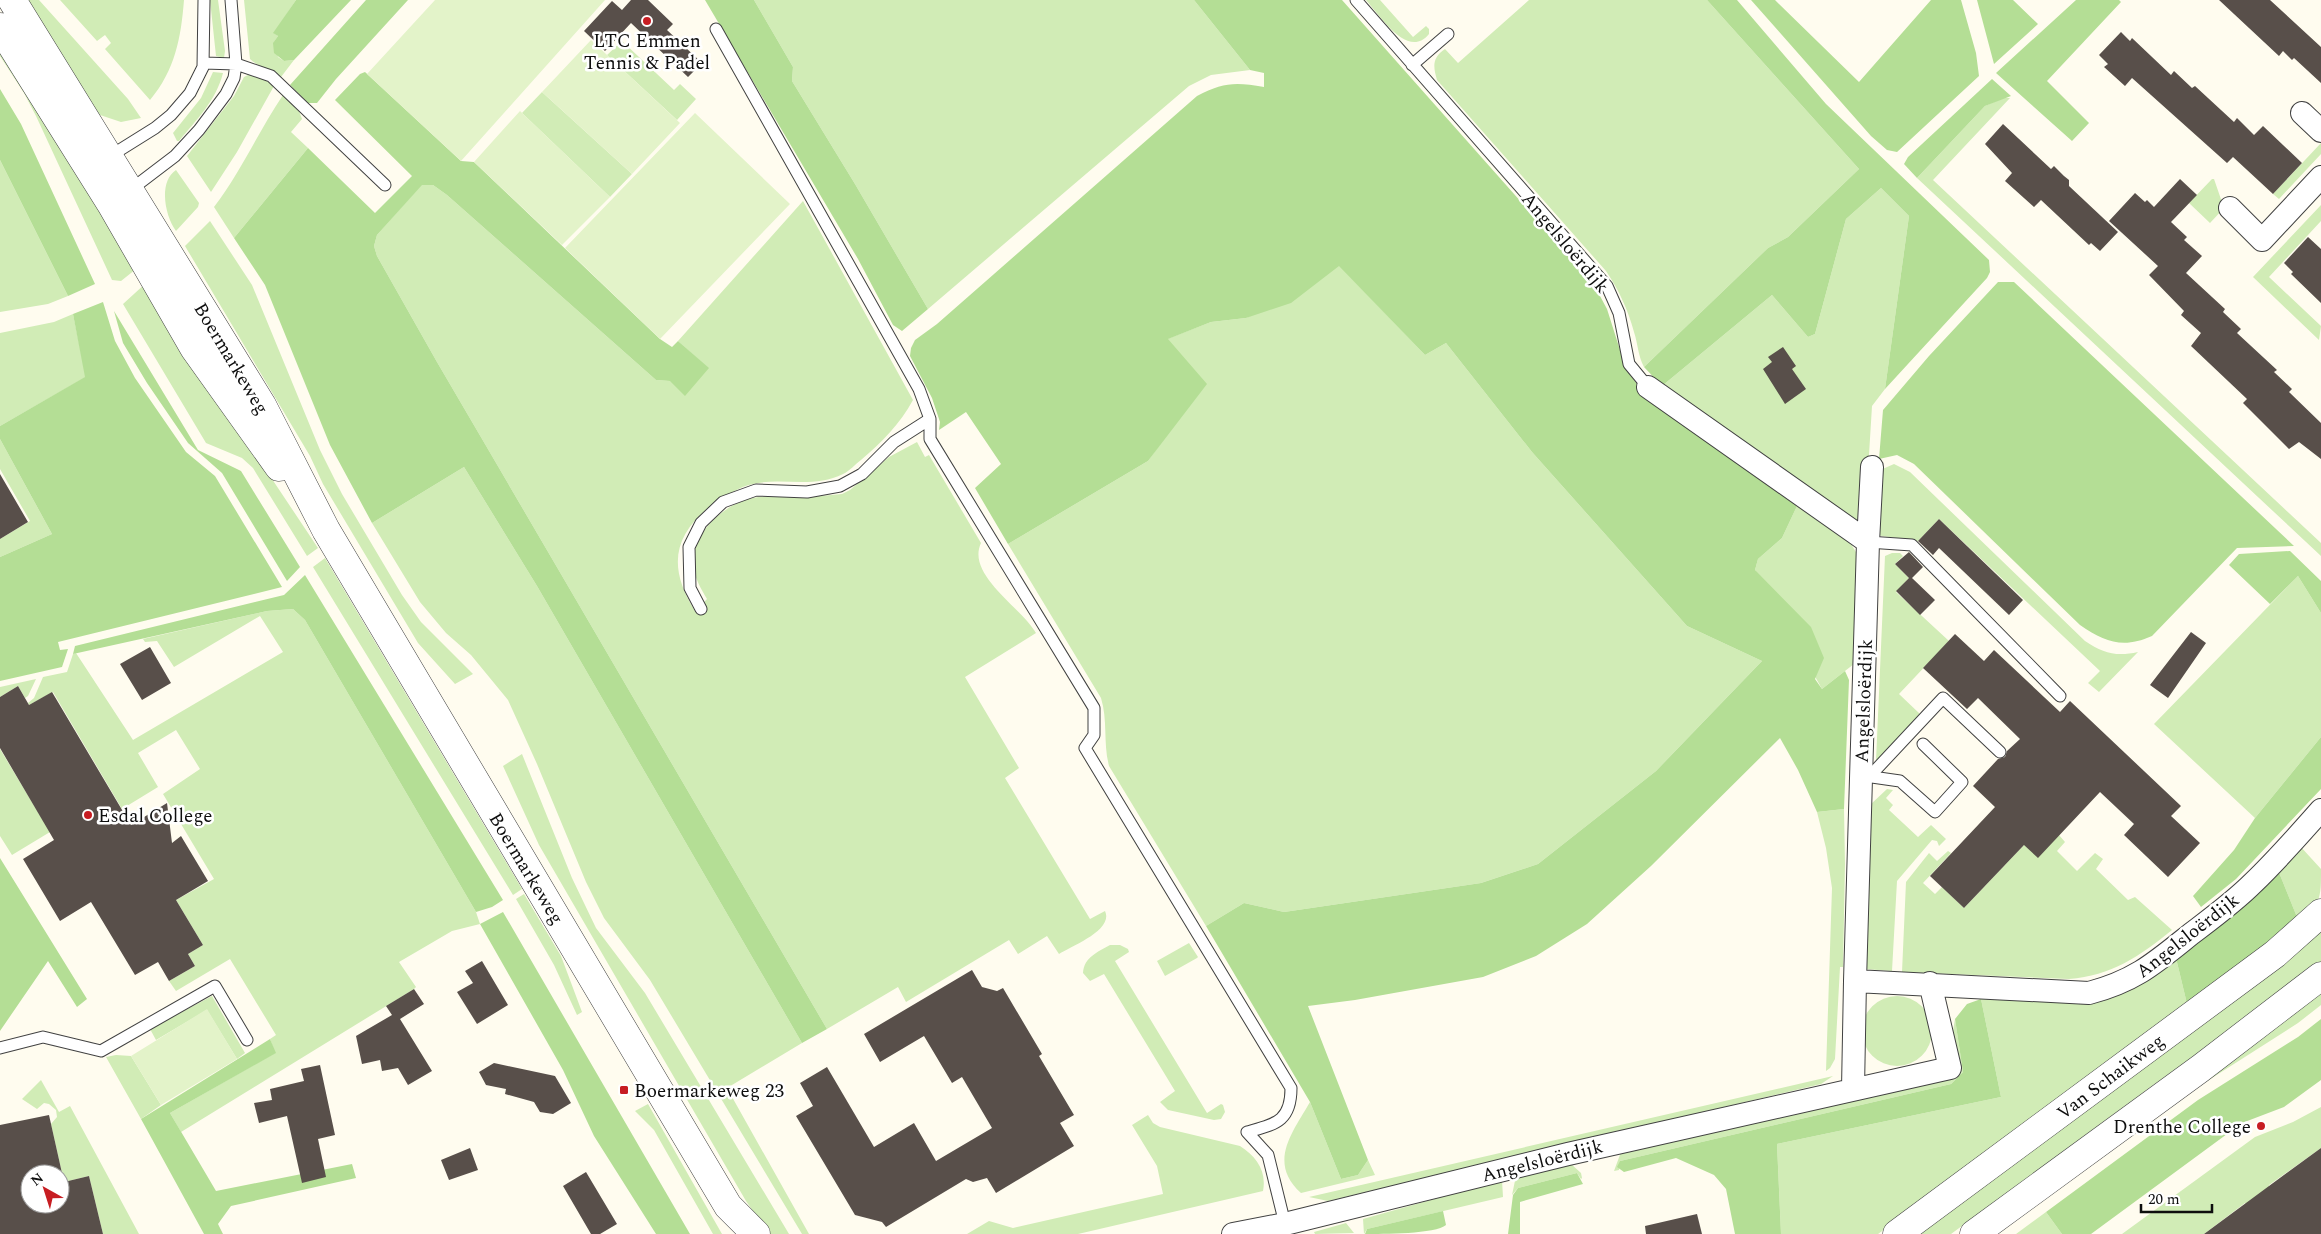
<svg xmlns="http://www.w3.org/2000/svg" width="2321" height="1234" viewBox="0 0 2321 1234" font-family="Spectral,serif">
	<rect width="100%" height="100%" fill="#fffcef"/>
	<path fill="#d1ecb6" d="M17 0H39L128 99 141 118 121 122 94 113Z
		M60 0H184C181 38 175 70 150 100L105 49 111 43 105 35 97 41Z
		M210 0H218L225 51 224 58 216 56Z
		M244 0H296L274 33 278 36 274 42 278 57 284 61 294 60 281 77C271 69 258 67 250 59Z
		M754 0H1194L1250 70 1211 75 1189 86 928 309 855 184 792 81 793 67Z
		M1366 0H1380L1413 37 1426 26 1429 29V34C1408 60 1380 16 1366 0Z
		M1529 0H1707L1859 169 1788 237 1768 248 1644 367C1638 356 1638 344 1634 332 1628 310 1619 290 1606 271L1437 80C1433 66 1432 58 1445 49L1458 63Z
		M622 41 674 90 680 84 696 99 677 120 607 55Z
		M0 45 136 269 121 281 112 280 36 116 24 93 0 56Z
		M213 72 223 73C216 101 196 120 179 141H177L173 133 201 98Z
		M250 74 263 78 274 86 237 152 211 192 187 156 234 96 244 77Z
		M542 92 632 174 610 197 522 113Z
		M283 95 299 111 302 119 291 132 308 148 234 238 214 207C241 172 258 132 283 95Z
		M2003 98H2010L1933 180 2321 543V556L1917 178 1985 106Z
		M2321 143V154L2279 199 2273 194Z
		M0 160 68 296 48 304 0 312Z
		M176 170 199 203 198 207 176 231C165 216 158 182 176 170Z
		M2212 179H2214L2224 208 2210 223 2189 203Z
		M422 184 433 185 447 195 656 380 670 381 708 368 678 341 803 201 913 400C900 424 882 442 861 460 855 464 850 471 843 474 814 489 781 477 753 484 739 487 727 495 715 503 673 533 667 567 695 611L707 599C701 589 695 578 693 567 689 536 724 503 753 498 783 493 812 498 842 494L850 490 889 457 917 442 925 457 929 455 981 543C966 575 1021 607 1036 633L965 677 1019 768 1005 778 1090 919 1105 911C1114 930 1072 946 1059 954L1047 936 1018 954 1009 940 906 1002 898 987 827 1029 437 362 377 256 374 246 377 235Z
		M1881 188 1909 216 1885 389 1872 406 1865 520 1854 525 1662 386 1772 295 1808 337 1815 334 1846 219Z
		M2321 205V221L2269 277 2321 326 2319 340 2253 277Z
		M210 221 252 285 320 450 342 494 402 595 421 622 473 674 455 684 418 643 323 484 310 456 185 246Z
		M1339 265 1425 355 1446 343 1532 452 1687 626 1762 661 1656 771 1538 864 1481 883 1284 912 1244 903 1206 926 1109 766C1103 743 1108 721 1101 698L1008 544 1148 461 1176 422 1167 339 1211 322 1246 318 1316 282Z
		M146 283 202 374 318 548 307 556 253 468 242 458 206 443 123 304Z
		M73 314 86 377 0 426V333L54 322Z
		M0 439 52 534 0 557V539L30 521 0 469Z
		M1894 464 1910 472 2085 641C2103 653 2116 657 2138 652L2099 692 2088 683 2100 671 1939 519 1918 541 1875 535 1878 471Z
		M464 467 537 586 802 1043 727 1088 809 1234H802L650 980 604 918 586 882 537 764 508 700 471 655 446 633 420 602 372 523Z
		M1797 506 1851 544 1859 557V660L1822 689 1755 570 1758 559 1782 538Z
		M1892 553H1900L1903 556 1895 564 1909 578 1896 592 1949 641 1899 694 1920 714 1876 761 1885 556Z
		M325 558 522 889 513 895 313 567Z
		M2298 576 2321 613V737L2255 818 2154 724Z
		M293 609 305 620 476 912 480 924 452 931 399 962 416 987 414 989 181 1132 170 1113 275 1053 270 1039 276 1035 230 959 176 991 169 981 195 966 188 954 203 945 176 900 214 879 163 794 200 769 176 730 138 753 158 787 122 809 53 692 29 705 28 703 34 698 43 677 67 672 73 654 76 653 133 740 283 652 260 616 174 667 157 641 145 642 143 639 267 611Z
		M36 679 28 696 25 698 18 686 0 697V687Z
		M0 749 50 832 12 855 0 836Z
		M522 754 572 878 596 928 645 993 789 1234H769L746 1201 539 845 503 766Z
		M1887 789 1893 790 1886 798 1893 805 1889 810 1918 837 1931 825 1946 839 1939 846 1937 841 1932 840 1897 881 1892 971 1864 969 1870 805Z
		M1844 809 1845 864 1843 967H1840L1835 1059 1830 1068 1826 1071 1832 888 1826 848 1817 812Z
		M2059 835 2065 842 2057 851 2077 871 2095 853 2103 859 2096 869 2128 900 2135 897 2172 930C2140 956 2111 976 2069 979L1902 972 1906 882 1929 853 1937 861 1948 851 1951 853 1923 883 1935 894 1942 887 1964 908 2024 845Z
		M2300 846 2321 869C2321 900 2321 901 2299 922L2278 870Z
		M524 894 561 956 582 1012 577 1015 554 965 516 899Z
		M2321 931V966L2156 1083 1951 1234H1914Z
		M1189 943 1198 957 1197 958 1165 976 1157 961Z
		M1110 945H1120L1128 949 1129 952 1115 961 1207 1113 1221 1104 1223 1105 1225 1112 1221 1119 1214 1120 1168 1110 1160 1102 1175 1091 1104 974 1090 981 1083 973C1084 957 1098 952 1110 945Z
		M2176 958 2188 1008 1878 1234H1781L1777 1144 2001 1097 1981 999 2082 1002Z
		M2321 988V1005L2298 1023 2201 1085 1997 1234Z
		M1862 1031a35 35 0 1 1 70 0a35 35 0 1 1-70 0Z
		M212 996 245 1053 237 1059 207 1010 156 1040 150 1029Z
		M1955 1019 1963 1072 1951 1084 1620 1161 1619 1170 1614 1171 1621 1152 1961 1072 1953 1031Z
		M116 1055 131 1056 161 1105 141 1119 106 1057Z
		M1833 1076 1821 1084 1328 1201 1309 1197Z
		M41 1080 59 1112 70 1106 139 1234H103L89 1176 64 1182 51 1124 57 1117 56 1110 49 1104 44 1103 37 1109 22 1099Z
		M1310 1102 1341 1179 1358 1175 1368 1160 1375 1175 1301 1193C1267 1162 1293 1132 1310 1102Z
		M648 1104 722 1234H713L654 1130 635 1111Z
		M2321 1107V1148L2269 1185 2264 1229 2245 1203 2204 1234H2122L2255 1137 2293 1122Z
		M1148 1115 1153 1123 1160 1127 1240 1146C1256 1156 1267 1171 1263 1191L1078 1234H967L989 1221 1013 1228 1163 1194 1157 1166 1132 1125Z
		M1570 1163 1581 1173 1582 1178 1581 1179 1577 1173 1518 1188 1512 1195 1516 1176Z
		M1502 1180 1503 1197 1367 1229 1364 1234 1363 1219Z
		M2046 1212 2062 1234H2016Z
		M1346 1223 1354 1233 1315 1234 1314 1232Z"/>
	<path fill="#b4de95" d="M296 0H351L294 60 284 61 274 53 273 43 278 36 273 33Z
		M366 0H408L336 79 317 103H308L290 85Z
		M705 0H754L793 67 792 81 855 184 928 309 902 331 893 325 858 259Z
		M1194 0H1342L1593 283 1607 309 1626 369 1645 395 1667 414 1797 506 1782 538 1758 559 1755 570 1811 627 1824 658 1815 679 1822 689 1845 671 1849 680 1844 809 1817 812 1798 770 1780 738 1651 866 1587 924 1536 956 1483 977 1355 1000 1308 1006 1368 1160 1358 1175 1341 1179 1310 1102 1206 926 1244 903 1284 912 1481 883 1538 864 1656 771 1762 661 1687 626 1532 452 1446 343 1425 355 1339 266 1291 303 1246 318 1211 322 1168 339 1207 384 1148 461 1008 544 975 488 1001 464 966 412 939 430 940 422 932 398 910 356 911 348 915 340 937 324 1197 96C1223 82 1236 82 1264 87V73L1250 70Z
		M1707 0H1737L1826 104 1989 260 1990 272 1987 278 1885 389 1909 216 1881 188 1846 219 1815 334 1808 337 1772 295 1662 386 1644 367 1768 248 1788 237 1859 169Z
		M1751 0H1775L1859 82 1931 0H1961L1976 53 1979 76 1897 152 1887 150 1871 136Z
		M1977 0H2013L2038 24 1994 64Z
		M2076 0H2119L2121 2 2047 81 2089 123 2072 141 1996 73Z
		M365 72 461 161 474 162 660 339 672 347 678 341 709 368 685 396 670 381 656 380 447 195 433 185H422L377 235 374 246 377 256 437 362 827 1029 802 1043 537 586 464 467 372 523 330 445 265 285 234 238 308 148 375 213 412 176 335 100 360 74Z
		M1992 79 2011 96 1985 106 1917 178 1904 164 1908 157Z
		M0 89 21 124 95 284 68 296 0 160Z
		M1998 282H2014L2294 546 2237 548 2152 636C2123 649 2105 642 2080 625L1914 464 1897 455 1879 459 1883 410 1929 356Z
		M103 302 115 341 135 378 186 452 215 476 282 587 58 642 60 650 68 649 62 667 0 681V557L52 534 0 439V426L85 377 73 314Z
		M114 311 198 450 241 471 300 567 287 581 222 473 188 443 147 383 123 343Z
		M2290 551 2321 581V613L2298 576 2270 604 2229 565 2239 554Z
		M305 575 503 900 492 907 476 912 305 620 293 609 267 611 73 654 75 646 284 595Z
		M2321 737V789L2236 879 2201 907 2193 896 2234 850 2255 818Z
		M0 858 87 999 77 1007 48 961 0 1031Z
		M2278 870 2299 922 2188 1008 2176 958Z
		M503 912 690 1234H656L594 1136 563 1070 480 924Z
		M1981 999 2001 1097 1777 1144 1781 1234H1735L1726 1189 1714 1175 1676 1158 1624 1172 1617 1167 1620 1161 1951 1084 1963 1072 1955 1019 1967 1004Z
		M2321 1019V1080L2284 1107 2242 1123 2091 1234H2062L2046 1212 2198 1100 2298 1037Z
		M270 1039 276 1053 170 1113 216 1191 352 1164 356 1178 231 1206 218 1224 223 1234H204L141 1119Z
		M1577 1173 1583 1184 1520 1202V1234H1508L1513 1195 1518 1188Z
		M1443 1211 1446 1225C1436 1234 1382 1234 1365 1234L1367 1229Z"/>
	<path fill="#e3f3c9" d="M435 0H605L461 161 367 74Z
		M591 40 680 123 632 174 542 92Z
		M520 111 610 197 562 245 474 162Z
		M695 113 790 204 660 339 565 248Z
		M207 1009 237 1059 161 1105 131 1056Z"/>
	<path fill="#584f4a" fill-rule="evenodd" d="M631 0H648L673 24 667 30 702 63 688 77 631 23 605 51 584 31 612 1 622 10Z
		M2219 0H2270L2321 47V83L2294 58 2292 60 2283 51 2279 56Z
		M2121 32 2130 41 2132 38 2171 75 2174 71 2192 88 2195 86 2234 122 2237 118 2254 135 2263 126 2302 163 2273 194 2233 157 2227 163 2132 78 2125 86 2104 67 2108 64 2099 55Z
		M2003 124 2051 169 2054 166 2064 176 2069 180V186L2118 232 2100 251 2091 243 2089 245 2041 200 2034 207 2005 181 2012 173 1985 144Z
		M2180 179 2197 195 2171 222 2187 237 2184 240 2202 256 2186 273 2225 309 2223 312 2241 329 2237 333 2277 370 2274 372 2292 389 2289 392 2321 423V459L2299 442 2289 449 2243 403 2247 399 2191 346 2201 333 2181 315 2184 311 2149 275 2158 266 2109 221 2135 193 2145 202 2147 200 2154 207Z
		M2308 237 2321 249V303L2291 274 2293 272 2284 263Z
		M1783 347 1796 366 1792 369 1806 389 1785 404 1763 369 1772 362 1768 357Z
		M0 474 28 522 0 539Z
		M1939 519 2023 600 2009 615 1939 548 1933 555 1918 541Z
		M1909 552 1923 567 1912 578 1935 600 1920 615 1896 591 1909 578 1895 564Z
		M2191 632 2206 643 2168 698 2150 685Z
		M1955 634 1984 661 1994 650 2060 712 2070 701 2181 806 2171 816 2200 843 2168 877 2124 835 2134 824 2100 792 2038 858 2024 845 1964 908 1930 876 1995 807 1973 786 1998 759 2005 757 2007 751 2020 739 1978 698 1967 709 1923 668Z
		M150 647 171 683 142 700 120 664Z
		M18 686 29 705 52 692 131 825 167 803 172 843 181 836 208 881 176 900 203 945 188 954 195 966 169 981 158 962 135 975 91 902 60 921 23 859 54 840 0 748V697Z
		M482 961 508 1005 477 1024 457 992 473 983 465 971Z
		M972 970 982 987 997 991 1003 988 1042 1054 1039 1056 1074 1115 1060 1123 1074 1146 996 1193 987 1178 973 1182 966 1179 886 1227 882 1222 855 1215 796 1116 813 1106 800 1083 827 1067 874 1147 914 1123 936 1161 992 1128 962 1077 952 1083 924 1036 880 1062 864 1034Z
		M414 989 424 1004 400 1019 432 1071 408 1085 398 1068 382 1071 380 1060 362 1064 356 1036 392 1015 386 1006Z
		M494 1063 555 1076 571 1103 553 1114 540 1112 534 1102 505 1094 506 1089 486 1085 479 1072Z
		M320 1065 335 1135 318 1139 326 1177 302 1183 287 1116 259 1123 254 1103 272 1100 270 1089 304 1081 301 1069Z
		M49 1115 64 1182 89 1176 103 1234H0V1125ZM30 1174H60V1204H30Z
		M470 1148 478 1170 449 1180 441 1160Z
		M2321 1148V1234H2204L2269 1186Z
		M586 1172 617 1224 600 1234H591L563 1186Z
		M1697 1214 1702 1234H1646L1645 1226Z"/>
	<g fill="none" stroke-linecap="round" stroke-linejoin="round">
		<defs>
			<path id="service" d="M1356 0 1607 286 1619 313 1629 364 1648 387
				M716 29 919 389 930 419V439L1094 708V735L1085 748 1291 1088C1291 1122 1275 1124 1247 1132L1268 1155 1285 1224
				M204 63 236 64 271 76 385 185
				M1412 65 1448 34
				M107 158 155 128 171 115 190 93 203 67 204 0
				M129 191 175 156 199 130 226 94 234 78 236 64 231 0
				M1868 542 1912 545 2060 696
				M701 609 690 588 689 547 701 523 723 502 756 490 807 492 840 486 862 474 894 442 930 419
				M1865 776 1900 781 1935 812 1962 782 1923 744
				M1869 777 1943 698 2000 752
				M0 1048 43 1037 101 1051 215 986 247 1040"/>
			<path id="minor" d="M2302 113 2321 131
				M2230 208 2262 240 2321 177
				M1648 387 1868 542
				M1855 981 1868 542 1872 467
				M1853 1089 1855 981 2089 993C2135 981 2155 963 2191 934 2212 918 2234 902 2253 883 2277 860 2299 835 2321 810
				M1233 1234 1285 1224 1568 1154 1950 1068 1930 983"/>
			<path id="tertiary" d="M12 0 262 405 326 530 728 1206 756 1234
				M0 27 111 204 194 348 279 467
				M1897 1234 2275 954 2321 913
				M1974 1234 2201 1068 2321 976"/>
		</defs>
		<use href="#service" stroke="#414141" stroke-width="13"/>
		<use href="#minor" stroke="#414141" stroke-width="24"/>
		<use href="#tertiary" stroke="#414141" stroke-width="29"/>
		<use href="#service" stroke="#fff" stroke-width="11"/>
		<use href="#minor" stroke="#fff" stroke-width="22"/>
		<use href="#tertiary" stroke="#fff" stroke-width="28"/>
	</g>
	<g fill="#c71d22" stroke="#fff" stroke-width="2">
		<circle cx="647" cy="21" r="5"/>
		<circle cx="88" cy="815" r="5"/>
		<rect x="619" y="1085" width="10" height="10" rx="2.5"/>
		<circle cx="2261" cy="1126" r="5"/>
	</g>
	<g text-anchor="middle" stroke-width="5" stroke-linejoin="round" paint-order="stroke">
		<g font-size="19" fill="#0e0e0e" stroke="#fff" text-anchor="start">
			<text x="647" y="47" text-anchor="middle">LTC Emmen<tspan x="647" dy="22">Tennis &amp; Padel</tspan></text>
			<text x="98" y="822">Esdal College</text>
			<text x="634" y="1097">Boermarkeweg 23</text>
			<text x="2251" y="1133" text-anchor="end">Drenthe College</text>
		</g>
		<g font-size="19" fill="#0e0e0e" stroke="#fff">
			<text transform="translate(1566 242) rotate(50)" y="7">Angelsloërdijk</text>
			<text transform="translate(232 358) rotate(59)" y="7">Boermarkeweg</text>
			<text transform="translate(1863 701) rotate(-88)" y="7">Angelsloërdijk</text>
			<text transform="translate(527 868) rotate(59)" y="7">Boermarkeweg</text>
			<text transform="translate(2187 935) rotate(-38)" y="7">Angelsloërdijk</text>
			<text transform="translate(2110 1076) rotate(-37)" y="7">Van Schaikweg</text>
			<text transform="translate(1542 1160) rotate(-14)" y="7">Angelsloërdijk</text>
		</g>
	</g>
	<g transform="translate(45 1189) rotate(321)"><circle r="24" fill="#ffffff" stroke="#9f9f9f"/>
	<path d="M0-4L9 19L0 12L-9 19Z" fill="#c71d22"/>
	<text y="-8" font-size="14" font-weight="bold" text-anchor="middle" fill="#0e0e0e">N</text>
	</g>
	<path d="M2141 1204v8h71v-8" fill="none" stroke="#0e0e0e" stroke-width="2.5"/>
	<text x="2148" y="1204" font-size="15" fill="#0e0e0e" stroke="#ffffff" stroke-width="4" paint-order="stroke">20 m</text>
</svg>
